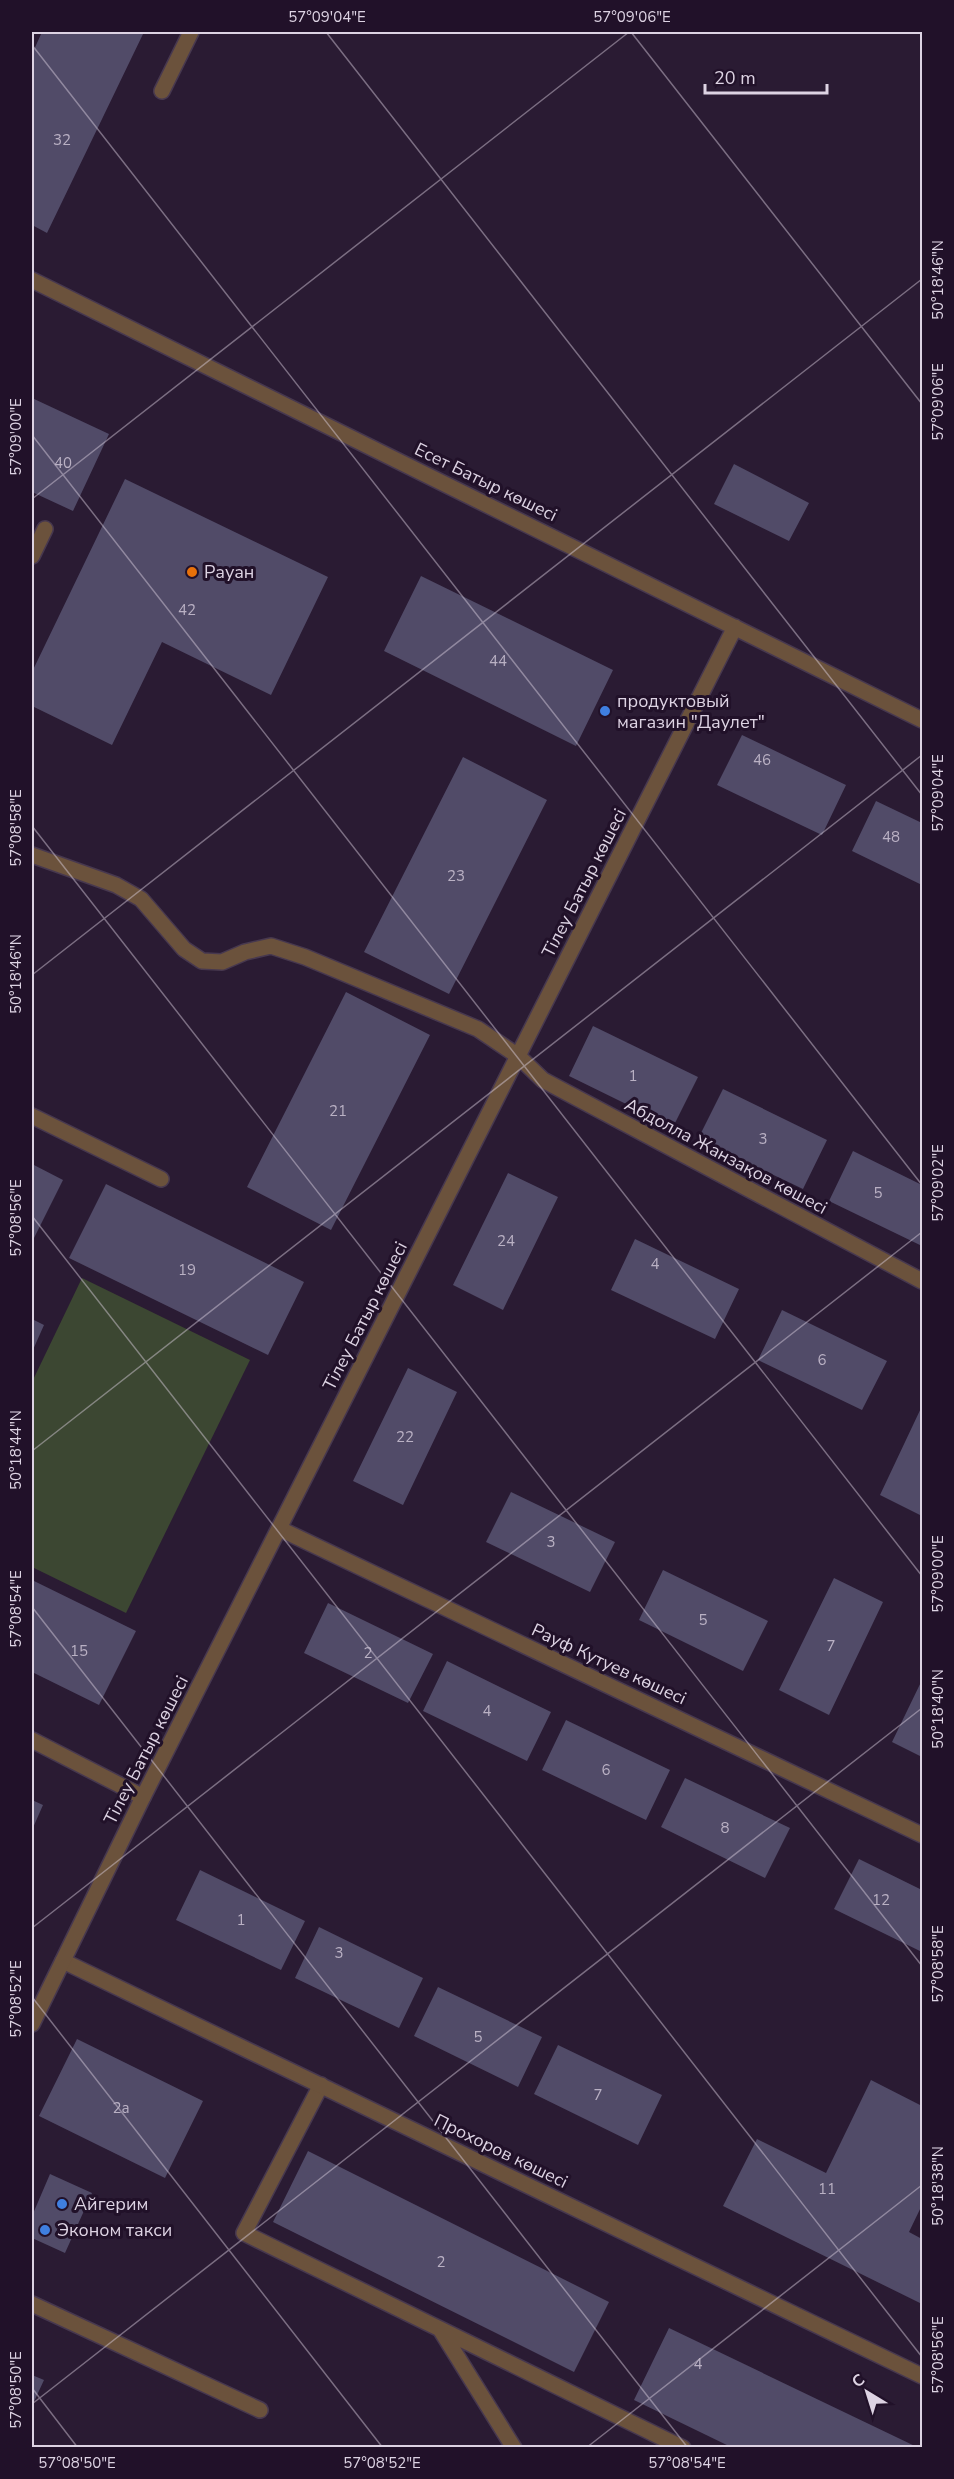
<svg xmlns="http://www.w3.org/2000/svg" width="954" height="2479" viewBox="0 0 954 2479" font-family="'Nunito Sans',sans-serif">
	<rect width="100%" height="100%" fill="#2a1b33"/>
	<path fill="#3c4732" d="M82 1278 250 1360 126 1613 32 1567V1382Z"/>
	<path fill="#514b68" d="M42 32H144L47 233 32 225V54Z
		M32 398 109 434 73 511 32 492Z
		M734 464 809 503 789 541 714 504Z
		M125 479 328 577 271 695 162 642 112 745 32 706V672Z
		M421 576 613 670 576 746 384 651Z
		M742 735 846 785 822 835 717 785Z
		M463 757 547 800 449 994 364 952Z
		M876 801 922 823V885L852 851Z
		M346 992 430 1035 331 1230 247 1187Z
		M593 1026 698 1077 673 1127 569 1076Z
		M723 1089 827 1140 803 1189 698 1139Z
		M853 1151 922 1185V1246L829 1201Z
		M32 1164 63 1180 32 1242Z
		M508 1173 558 1197 503 1310 453 1285Z
		M106 1184 304 1282 268 1355 69 1258Z
		M635 1239 739 1289 715 1339 611 1290Z
		M782 1310 887 1361 862 1410 758 1360Z
		M32 1319 44 1325 32 1352Z
		M408 1368 457 1392 403 1505 353 1481Z
		M922 1406V1516L880 1495Z
		M511 1492 615 1542 590 1592 486 1542Z
		M663 1570 768 1621 743 1671 639 1620Z
		M834 1578 883 1602 829 1715 779 1690Z
		M32 1580 136 1631 99 1705 32 1672Z
		M328 1603 433 1654 408 1703 304 1653Z
		M447 1661 551 1712 527 1761 423 1711Z
		M922 1680V1757L892 1742Z
		M566 1720 670 1770 646 1820 542 1770Z
		M685 1778 790 1828 765 1878 661 1827Z
		M32 1800 43 1805 32 1830Z
		M859 1859 922 1890V1952L834 1909Z
		M200 1870 305 1921 281 1970 176 1920Z
		M319 1927 423 1978 399 2028 295 1978Z
		M438 1987 542 2037 518 2087 414 2036Z
		M77 2039 203 2101 165 2178 39 2116Z
		M558 2045 662 2095 638 2145 534 2094Z
		M871 2080 922 2106V2205L909 2232 922 2239V2304L723 2206 757 2139 826 2173Z
		M308 2151 609 2302 574 2372 273 2222Z
		M50 2174 92 2193 65 2253 32 2238V2216Z
		M669 2328 919 2448H733L634 2400Z
		M32 2375 44 2380 32 2406Z"/>
	<g fill="none" stroke-linecap="round" stroke-linejoin="round">
		<defs>
			<path id="service" d="M162 91 191 32
				M32 556 45 529
				M32 855 116 885 141 899 184 949 202 961 222 962 245 952 271 946 305 957 478 1029 518 1056
				M32 1116 161 1179
				M32 1740 143 1797
				M321 2085 244 2233 683 2448
				M32 2304 260 2410
				M440 2329 514 2448"/>
			<path id="minor" d="M518 1056 543 1080 922 1281
				M280 1529 922 1835
				M63 1961 922 2376"/>
			<path id="tertiary" d="M32 280 922 720
				M32 2024 143 1797 735 627"/>
		</defs>
		<use href="#service" stroke="#47384f" stroke-width="18"/>
		<use href="#minor" stroke="#47384f" stroke-width="18"/>
		<use href="#tertiary" stroke="#47384f" stroke-width="18"/>
		<use href="#service" stroke="#6b523c" stroke-width="15"/>
		<use href="#minor" stroke="#6b523c" stroke-width="15"/>
		<use href="#tertiary" stroke="#6b523c" stroke-width="15"/>
	</g>
	<path fill="none" stroke="#ddd3e3" stroke-width="1.5" stroke-opacity="0.45" d="M326 32 922 795M631 32 922 404M32 45 922 1185M32 435 922 1576M32 499 629 32M32 826 922 1966M32 975 922 279M32 1216 922 2357M32 1451 922 755M32 1607 688 2448M32 1928 922 1232M32 1997 383 2448M32 2388 78 2448M32 2404 922 1708M586 2448 922 2185"/>
	<circle fill="#e8710a" stroke="#211129" stroke-width="2" cx="192" cy="572" r="6"/>
	<g fill="#3f7fe0" stroke="#211129" stroke-width="2">
		<circle cx="605" cy="711" r="6"/>
		<circle cx="62" cy="2204" r="6"/>
		<circle cx="45" cy="2230" r="6"/>
	</g>
	<g text-anchor="middle" stroke-width="6" stroke-linejoin="round" paint-order="stroke">
		<g font-size="15" fill="#bab1c4">
			<text x="62" y="145">32</text>
			<text x="63" y="468">40</text>
			<text x="187" y="615">42</text>
			<text x="498" y="666">44</text>
			<text x="762" y="765">46</text>
			<text x="891" y="842">48</text>
			<text x="456" y="881">23</text>
			<text x="633" y="1081">1</text>
			<text x="338" y="1116">21</text>
			<text x="763" y="1144">3</text>
			<text x="878" y="1198">5</text>
			<text x="506" y="1246">24</text>
			<text x="655" y="1269">4</text>
			<text x="187" y="1275">19</text>
			<text x="822" y="1365">6</text>
			<text x="405" y="1442">22</text>
			<text x="551" y="1547">3</text>
			<text x="703" y="1625">5</text>
			<text x="831" y="1651">7</text>
			<text x="79" y="1656">15</text>
			<text x="368" y="1658">2</text>
			<text x="487" y="1716">4</text>
			<text x="606" y="1775">6</text>
			<text x="725" y="1833">8</text>
			<text x="881" y="1905">12</text>
			<text x="241" y="1925">1</text>
			<text x="339" y="1958">3</text>
			<text x="478" y="2042">5</text>
			<text x="598" y="2100">7</text>
			<text x="121" y="2113">2а</text>
			<text x="827" y="2194">11</text>
			<text x="441" y="2267">2</text>
			<text x="698" y="2369">4</text>
		</g>
		<g font-size="18" fill="#ddd3e3" stroke="#211129">
			<text transform="translate(486 482) rotate(26)" y="6">Есет Батыр көшесі</text>
			<text transform="translate(584 883) rotate(-63)" y="6">Тілеу Батыр көшесі</text>
			<text transform="translate(726 1156) rotate(28)" y="6">Абдолла Жанзақов көшесі</text>
			<text transform="translate(365 1316) rotate(-63)" y="6">Тілеу Батыр көшесі</text>
			<text transform="translate(609 1664) rotate(25)" y="6">Рауф Кутуев көшесі</text>
			<text transform="translate(146 1750) rotate(-63)" y="6">Тілеу Батыр көшесі</text>
			<text transform="translate(501 2151) rotate(26)" y="6">Прохоров көшесі</text>
		</g>
		<g font-size="18" fill="#ddd3e3" stroke="#211129" text-anchor="start">
			<text x="204" y="578">Рауан</text>
			<text x="617" y="707">продуктовый<tspan x="617" dy="21">магазин "Даулет"</tspan></text>
			<text x="74" y="2210">Айгерим</text>
			<text x="57" y="2236">Эконом такси</text>
		</g>
	</g>
	<rect width="954" height="2479" fill="none" stroke="#211129" stroke-width="66"/>
	<g transform="translate(867 2392) rotate(322)" stroke="#211129" stroke-width="4.5" paint-order="stroke">
	<path d="M0-4.5L10 22L0 15L-10 22Z" fill="#ddd3e3"/>
	<text y="-9" font-size="16" font-weight="bold" text-anchor="middle" fill="#ddd3e3">С</text>
	</g>
	<path d="M705 84v9h122v-9" fill="none" stroke="#ddd3e3" stroke-width="3"/>
	<text x="714" y="84" font-size="18" fill="#ddd3e3" stroke="#211129" stroke-width="4.5" paint-order="stroke">20 m</text>
	<rect x="33" y="33" width="888" height="2413" fill="none" stroke="#ddd3e3" stroke-width="2"/>
	<g font-size="15" text-anchor="middle" fill="#ddd3e3">
		<text x="327" y="22">57°09'04"E</text>
		<text x="632" y="22">57°09'06"E</text>
		<text transform="translate(938 280) rotate(-90)" y="5">50°18'46"N</text>
		<text transform="translate(938 402) rotate(-90)" y="5">57°09'06"E</text>
		<text transform="translate(16 437) rotate(-90)" y="5">57°09'00"E</text>
		<text transform="translate(938 793) rotate(-90)" y="5">57°09'04"E</text>
		<text transform="translate(16 828) rotate(-90)" y="5">57°08'58"E</text>
		<text transform="translate(16 974) rotate(-90)" y="5">50°18'46"N</text>
		<text transform="translate(938 1183) rotate(-90)" y="5">57°09'02"E</text>
		<text transform="translate(16 1218) rotate(-90)" y="5">57°08'56"E</text>
		<text transform="translate(16 1450) rotate(-90)" y="5">50°18'44"N</text>
		<text transform="translate(938 1574) rotate(-90)" y="5">57°09'00"E</text>
		<text transform="translate(16 1609) rotate(-90)" y="5">57°08'54"E</text>
		<text transform="translate(938 1709) rotate(-90)" y="5">50°18'40"N</text>
		<text transform="translate(938 1964) rotate(-90)" y="5">57°08'58"E</text>
		<text transform="translate(16 1999) rotate(-90)" y="5">57°08'52"E</text>
		<text transform="translate(938 2186) rotate(-90)" y="5">50°18'38"N</text>
		<text transform="translate(938 2355) rotate(-90)" y="5">57°08'56"E</text>
		<text transform="translate(16 2390) rotate(-90)" y="5">57°08'50"E</text>
		<text x="77" y="2468">57°08'50"E</text>
		<text x="382" y="2468">57°08'52"E</text>
		<text x="687" y="2468">57°08'54"E</text>
	</g>
</svg>
